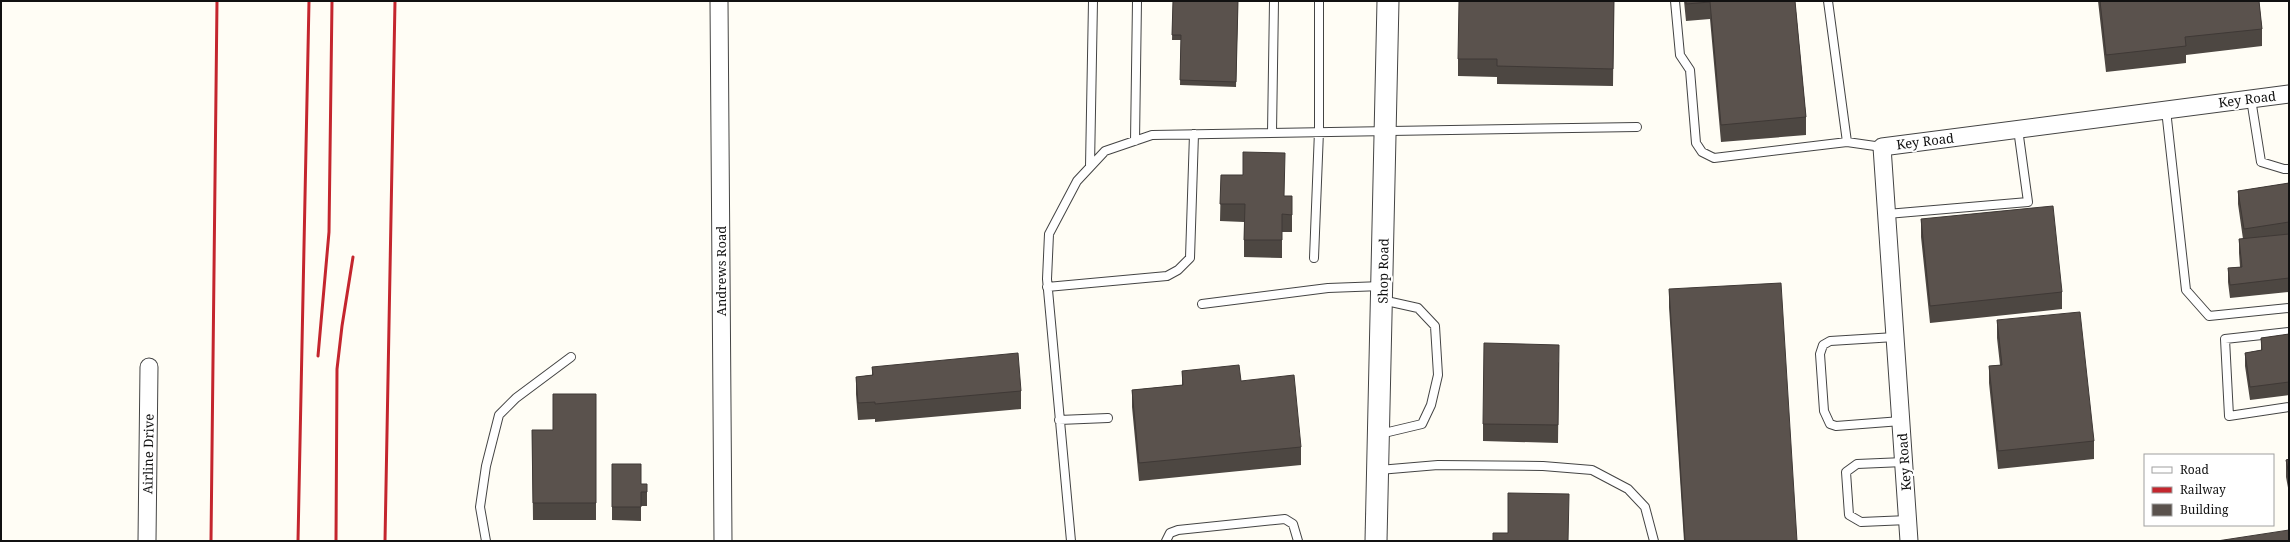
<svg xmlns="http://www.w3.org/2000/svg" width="2290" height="542" viewBox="0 0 2290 542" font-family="'Noto Serif',serif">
	<rect width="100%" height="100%" fill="#fffdf5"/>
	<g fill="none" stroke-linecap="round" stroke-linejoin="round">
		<defs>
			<path id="service" d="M1675 1 1680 55 1690 70 1696 143 1702 152 1714 158 1847 142 1882 147
				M1828 1 1847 142
				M2251 99 2261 162 2284 169H2289
				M2166 110 2186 290 2209 316 2289 308
				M1272 132 1274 1
				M1135 141 1137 1
				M1090 166 1093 1
				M1887 214 2028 202 2018 129
				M1314 258 1319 131V1
				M1047 287 1167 276 1178 270 1190 258 1194 134
				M1202 304 1328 288 1382 286
				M2289 332 2225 339 2229 416 2289 407
				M1895 337 1830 341 1823 345 1820 354 1824 411 1830 424 1836 426 1901 421
				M1059 420 1108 418
				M1380 434 1422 424 1431 405 1438 375 1435 326 1418 308 1382 300
				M1904 462 1857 464 1846 472 1849 515 1861 522 1908 520
				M1379 470 1438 465 1543 466 1592 470 1628 489 1645 507 1654 541
				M486 541 480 507 486 466 499 415 516 398 571 357
				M1071 541 1047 279 1049 234 1077 181 1105 151 1152 135 1637 127
				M1166 541 1170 533 1178 530 1285 519 1293 524 1298 541"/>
			<path id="minor" d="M719 1 723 541
				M147 541 149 367
				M1909 541 1882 147 2289 94"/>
			<path id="tertiary" d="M1376 541 1388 1"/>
		</defs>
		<use href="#service" stroke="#444" stroke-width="10"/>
		<use href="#minor" stroke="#444" stroke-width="19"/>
		<use href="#tertiary" stroke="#444" stroke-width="23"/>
		<use href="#service" stroke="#fff" stroke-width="8"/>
		<use href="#minor" stroke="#fff" stroke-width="17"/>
		<use href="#tertiary" stroke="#fff" stroke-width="21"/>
		<path stroke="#c4262e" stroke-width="3" d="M318 356 329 232 332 1
			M211 541 217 1
			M298 541 309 1
			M336 541 337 369 342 326 353 257
			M385 541 395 1"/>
	</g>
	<path fill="#4d4742" d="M1173 1H1238L1236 87 1180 85 1181 40H1172Z
		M1614 1 1613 86 1497 84V77L1458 76V59Z
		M1684 1H1795L1806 117V135L1721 142 1710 19 1686 21Z
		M2098 1H2259L2262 29V46L2186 55V63L2106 72Z
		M1221 175 1284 196H1292V232H1282V258L1244 257V222L1220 221Z
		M2289 183V292L2230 298 2228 282V268L2240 267 2239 253V239H2243L2238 204V191Z
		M1921 219 2062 292V309L1930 323 1921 237Z
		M1669 289 1797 541H1684L1669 307Z
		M1997 320 2094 441V459L1998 469 1989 383V366L2000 365 1997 338Z
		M2289 334V395L2250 400 2245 366V353L2261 350V338Z
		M1559 362 1558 443 1483 441V424Z
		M872 367 1021 391V409L875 422V419L858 420 856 394V377L872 375Z
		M1182 371 1241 381 1301 447V465L1139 481 1132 407V390L1182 385Z
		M596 394V520H533L532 430H553Z
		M2289 459V493L2286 477V460Z
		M612 464 641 484H647V506H641V521L612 520Z"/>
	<path fill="#5a524d" stroke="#3f3936" d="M1173 1H1238L1236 82 1180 80 1181 35H1172Z
		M1459 1H1614L1613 69 1497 66V59H1458Z
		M1686 1H1795L1806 117 1721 125 1710 2 1686 4Z
		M2100 1H2259L2262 29 2185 37 2186 46 2106 55Z
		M1243 152 1285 153 1284 196H1292V215L1282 214V240H1244L1245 204H1220L1221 175H1243Z
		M2289 183V222L2244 229 2238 191Z
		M2053 206 2062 292 1930 306 1921 219Z
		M2289 234V278L2230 285 2228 268 2242 267 2239 239Z
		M1781 283 1797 541H1685L1669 289Z
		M2080 312 2094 441 1998 451 1989 366 2002 365 1997 320Z
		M2289 334V382L2250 387 2245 353 2262 350 2261 338Z
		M1484 343 1559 345 1558 425 1483 424Z
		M1018 353 1021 391 875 404V402L858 403 856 377 873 375 872 367Z
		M1239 365 1241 381 1294 375 1301 447 1139 463 1132 390 1183 385 1182 371Z
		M553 394H596V503H533L532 430H553Z
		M2289 459V475L2286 460Z
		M612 464H641V484H647V492H641V507H612Z
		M1508 493 1569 494 1568 541H1493V533H1508Z
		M2289 530V541H2217Z"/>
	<g text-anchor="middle" stroke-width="4" stroke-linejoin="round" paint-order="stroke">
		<g font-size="13" fill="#111" stroke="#fff">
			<text transform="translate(2247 99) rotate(-7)" y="5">Key Road</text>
			<text transform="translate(1925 141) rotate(-7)" y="5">Key Road</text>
			<text transform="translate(721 271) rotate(-90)" y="5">Andrews Road</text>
			<text transform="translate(1383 271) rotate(-89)" y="5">Shop Road</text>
			<text transform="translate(148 454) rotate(-89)" y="5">Airline Drive</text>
			<text transform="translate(1904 462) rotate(-94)" y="5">Key Road</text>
		</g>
	</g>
	<rect width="2290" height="542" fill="none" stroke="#111111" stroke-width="4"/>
	<rect x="2144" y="454" width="130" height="72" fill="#ffffff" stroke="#a0a0a0"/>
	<rect x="2152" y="467" width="20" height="6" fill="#ffffff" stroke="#a0a0a0"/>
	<text x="2180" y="474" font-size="12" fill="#111111">Road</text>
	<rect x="2152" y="487" width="20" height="6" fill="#c4262e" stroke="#a0a0a0"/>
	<text x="2180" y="494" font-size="12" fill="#111111">Railway</text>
	<rect x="2152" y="504" width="20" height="12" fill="#5a524d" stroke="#a0a0a0"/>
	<text x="2180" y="514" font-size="12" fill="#111111">Building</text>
</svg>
